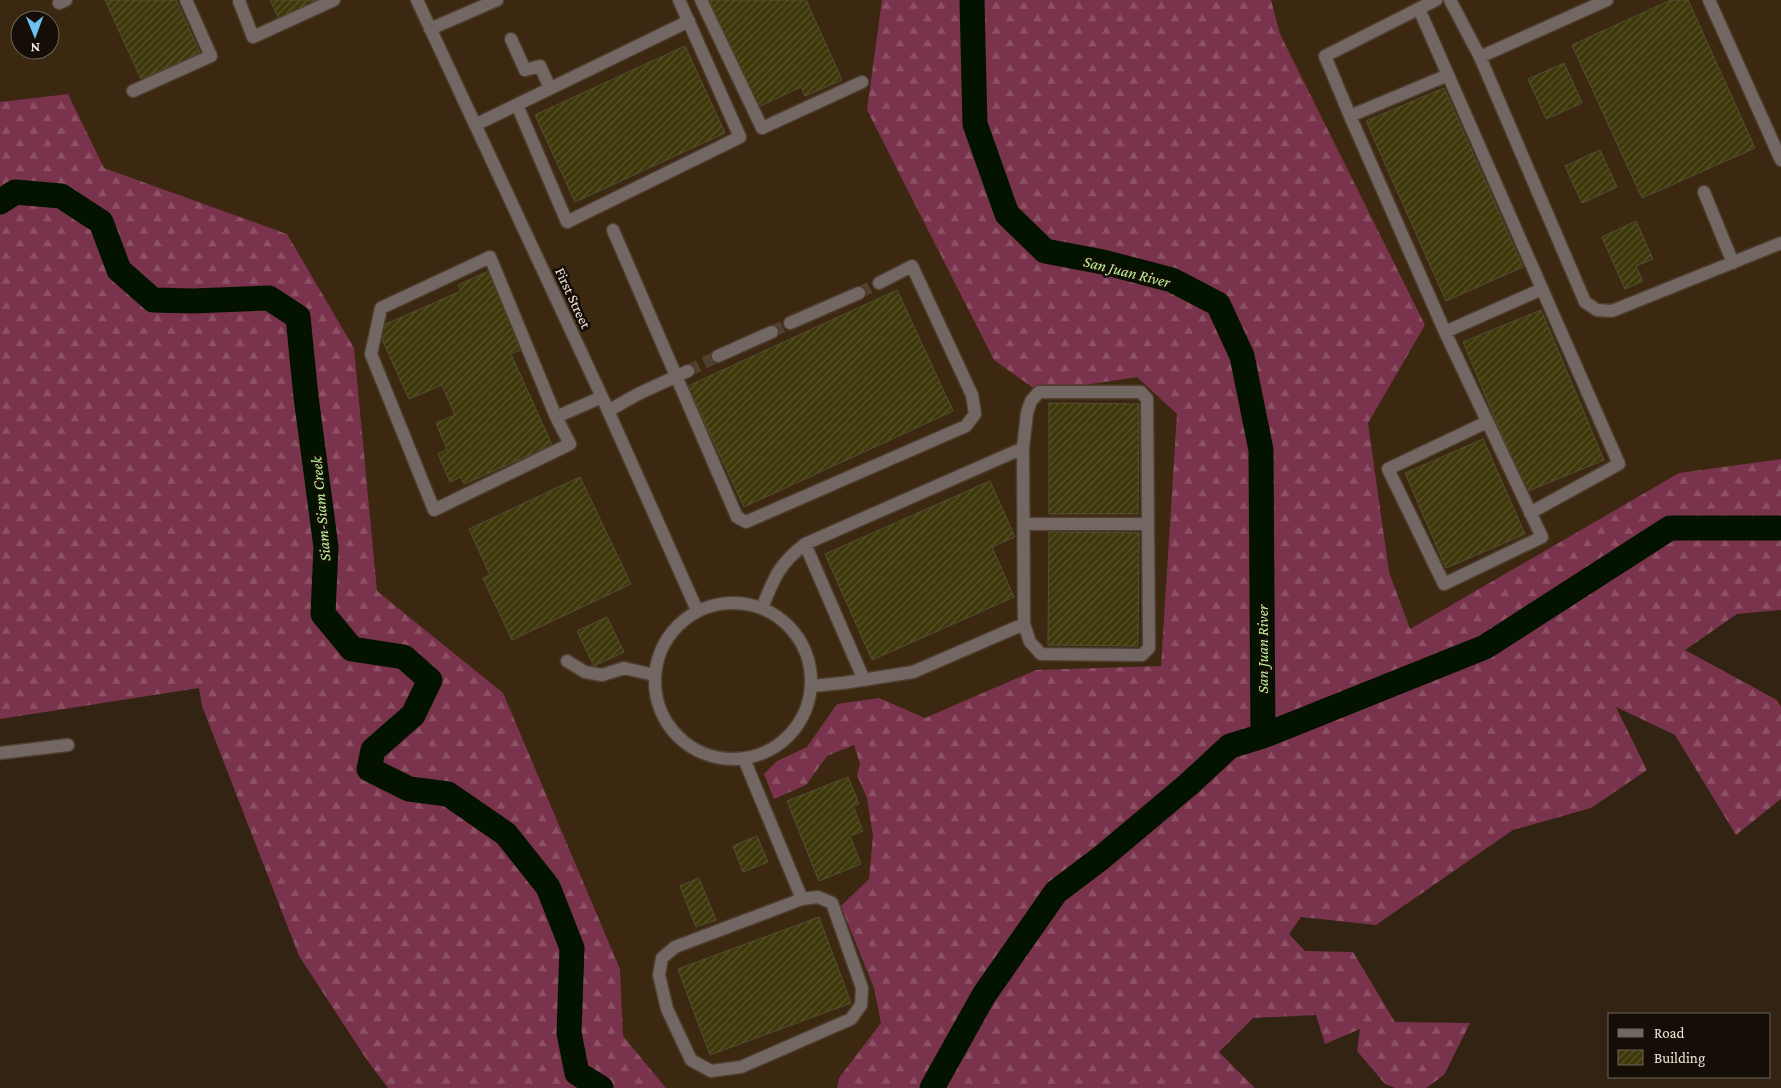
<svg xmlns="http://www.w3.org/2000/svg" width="1781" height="1088" viewBox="0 0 1781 1088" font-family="'Crimson Pro',serif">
	<defs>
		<pattern id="forest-firs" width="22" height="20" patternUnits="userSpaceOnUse" patternTransform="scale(1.25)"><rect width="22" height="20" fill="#7a334c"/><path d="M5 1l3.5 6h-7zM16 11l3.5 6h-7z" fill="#8d5165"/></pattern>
		<pattern id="building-hatch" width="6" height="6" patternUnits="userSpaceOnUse" patternTransform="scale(1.25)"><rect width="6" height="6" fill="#3d370a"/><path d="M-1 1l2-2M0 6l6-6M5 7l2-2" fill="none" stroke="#5a542d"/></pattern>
	</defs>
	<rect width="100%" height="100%" fill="#332312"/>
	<path fill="#3c2810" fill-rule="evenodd" d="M0 0H1781V459L1679 473 1410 629 884 1088H666L623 1036 620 969 503 694 377 591 354 348 287 234 104 168 68 94 0 102ZM20 20H50V50H20Z"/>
	<path fill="url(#forest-firs)" d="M882 0H1271L1280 34 1425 325 1368 423 1389 572 1410 629 1679 473 1781 459V610L1737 614 1685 650 1777 700 1781 707V799L1736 835 1675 735 1616 707 1647 770 1591 808 1513 830 1376 925 1301 917 1289 934 1305 951 1353 952 1395 1022 1470 1023 1444 1075 1426 1088H1395L1385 1084 1357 1051 1360 1029 1325 1044 1316 1015 1253 1018 1219 1052 1255 1088H837L839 1078 881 1023 874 988 841 906 869 879 873 836 867 798 857 775 860 764 854 745 827 756 806 785 774 799 764 774 777 761 807 747 837 704 879 698 925 718 1036 670 1161 666 1177 414 1137 377 1039 392 994 360 867 110Z
		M68 94 104 168 287 234 354 348 377 591 503 693 620 969 623 1036 666 1088H388L367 1060 299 956 202 706 199 688 0 719V102Z"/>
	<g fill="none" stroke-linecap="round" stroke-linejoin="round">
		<path stroke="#031300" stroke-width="25" d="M972 0 975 124 1007 214 1045 251 1103 262 1172 280 1218 304 1242 356 1261 450 1263 736
			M0 202 15 192 61 196 101 222 119 270 153 300 193 301 269 298 298 317 306 397 326 547 323 614 352 649 404 657 430 680 413 715 373 750 369 769 409 789 448 794 506 834 548 887 572 948 569 1033 577 1073 601 1088
			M932 1088 984 995 1056 892 1101 858 1189 784 1230 746 1263 736 1485 647 1670 528H1781"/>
	</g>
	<path fill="url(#building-hatch)" stroke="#524f37" d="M105 0H176L200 53 141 79Z
		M270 0H322L279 19Z
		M709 0H806L842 80 805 96 801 87 758 107Z
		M1671 0H1688L1755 148 1642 198 1572 45Z
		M685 46 725 133 575 202 535 115Z
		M1564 63 1582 103 1546 119 1528 79Z
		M1444 88 1523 267 1446 301 1366 121Z
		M1600 150 1617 187 1582 203 1565 166Z
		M1636 221 1653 259 1636 266 1643 281 1625 289 1602 237Z
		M491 270 525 348 511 354 552 445 464 484 461 477 450 482 438 454 447 449 436 423 455 415 442 385 409 399 377 328 461 291 458 285Z
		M897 290 953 411 744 507 688 386Z
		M1541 310 1604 460 1526 492 1463 342Z
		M1049 403 1139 404 1138 514H1049Z
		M1483 439 1525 534 1446 568 1405 473Z
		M580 477 631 584 512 640 483 578 490 575 469 529Z
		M990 481 1015 537 992 547 1014 597 872 660 825 554Z
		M1049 532 1139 533 1138 646 1048 645Z
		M607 617 624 652 594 666 577 631Z
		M848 777 859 804 853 806 863 831 850 836 861 864 819 881 787 801Z
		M757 836 768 862 743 872 733 846Z
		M699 878 716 920 696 927 680 886Z
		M819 917 851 1003 710 1055 678 969Z"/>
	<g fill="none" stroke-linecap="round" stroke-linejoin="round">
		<path stroke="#504030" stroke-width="12" stroke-dasharray="12 6" stroke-linecap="butt" d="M859 293 879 283
			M772 332 790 323
			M688 371 718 356"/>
		<defs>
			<path id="minor" d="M417 0 602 397 697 610
				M701 0 762 128 862 82
				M1436 0 1325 56 1350 116 1445 332 1542 537 1444 584 1388 469 1487 422
				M1450 0 1480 57 1585 302 1597 310 1612 311 1781 243
				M1709 0 1781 160
				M239 1 253 37 334 0
				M59 3 66 0
				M1419 9 1619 464 1530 513
				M430 29 497 0
				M511 39 525 70 540 66 550 88
				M1480 57 1607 0
				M133 91 211 56 186 0
				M517 105 567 222 740 137 679 0
				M1350 116 1448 75
				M475 125 689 21
				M1704 192 1733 263
				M613 230 737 517 746 522 966 426 975 414 972 395 912 266 879 283
				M490 257 556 417 570 444 434 510 371 354 381 308Z
				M790 323 859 293
				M1445 332 1542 289
				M718 356 772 332
				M1039 392H1141L1147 399 1149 648 1142 655 1041 654 1030 642 1024 624 1023 448 1027 413 1031 401Z
				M608 411 638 394 688 371
				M556 417 602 397
				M1024 524H1148
				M805 544 864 680
				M655 681a78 78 0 1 1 156 0a78 78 0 1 1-156 0Z
				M762 608C774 578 779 564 805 544L1023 448
				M567 661 585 672 602 675 624 668 654 675
				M812 686 843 683 913 672 1024 624
				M0 753 68 745
				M744 759 802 899
				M818 897 832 903 862 988 861 1005 851 1019 741 1067 711 1071 691 1060 667 1009 659 975 662 958 675 947 802 899Z"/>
		</defs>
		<use href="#minor" stroke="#4e3e2e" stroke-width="15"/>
		<use href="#minor" stroke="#736764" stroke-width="12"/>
	</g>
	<g text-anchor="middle" stroke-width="5" stroke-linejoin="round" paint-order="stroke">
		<g font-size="15" fill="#f2e7dc" stroke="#150e07">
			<text transform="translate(573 298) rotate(65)" y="5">First Street</text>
		</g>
		<g font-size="16" font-style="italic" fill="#baf397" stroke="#150e07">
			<text transform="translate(1127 271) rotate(14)" y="6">San Juan River</text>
			<text transform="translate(320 509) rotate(-95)" y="6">Siam-Siam Creek</text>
			<text transform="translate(1262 649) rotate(-90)" y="6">San Juan River</text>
		</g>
	</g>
	<rect x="1608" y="1013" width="162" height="65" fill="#150e07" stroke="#6d655c"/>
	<rect x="1618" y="1029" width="25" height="8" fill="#736764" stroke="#6d655c"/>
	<text x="1654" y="1038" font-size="15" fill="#f2e7dc">Road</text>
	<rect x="1618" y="1050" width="25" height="15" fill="url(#building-hatch)" stroke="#6d655c"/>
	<text x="1654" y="1063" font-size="15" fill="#f2e7dc">Building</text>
	<g transform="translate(35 35) rotate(179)"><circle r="24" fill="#150e07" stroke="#6d655c"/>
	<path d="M0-4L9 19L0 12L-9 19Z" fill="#6dc2f3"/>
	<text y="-8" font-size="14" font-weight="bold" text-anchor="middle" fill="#f2e7dc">N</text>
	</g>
</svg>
